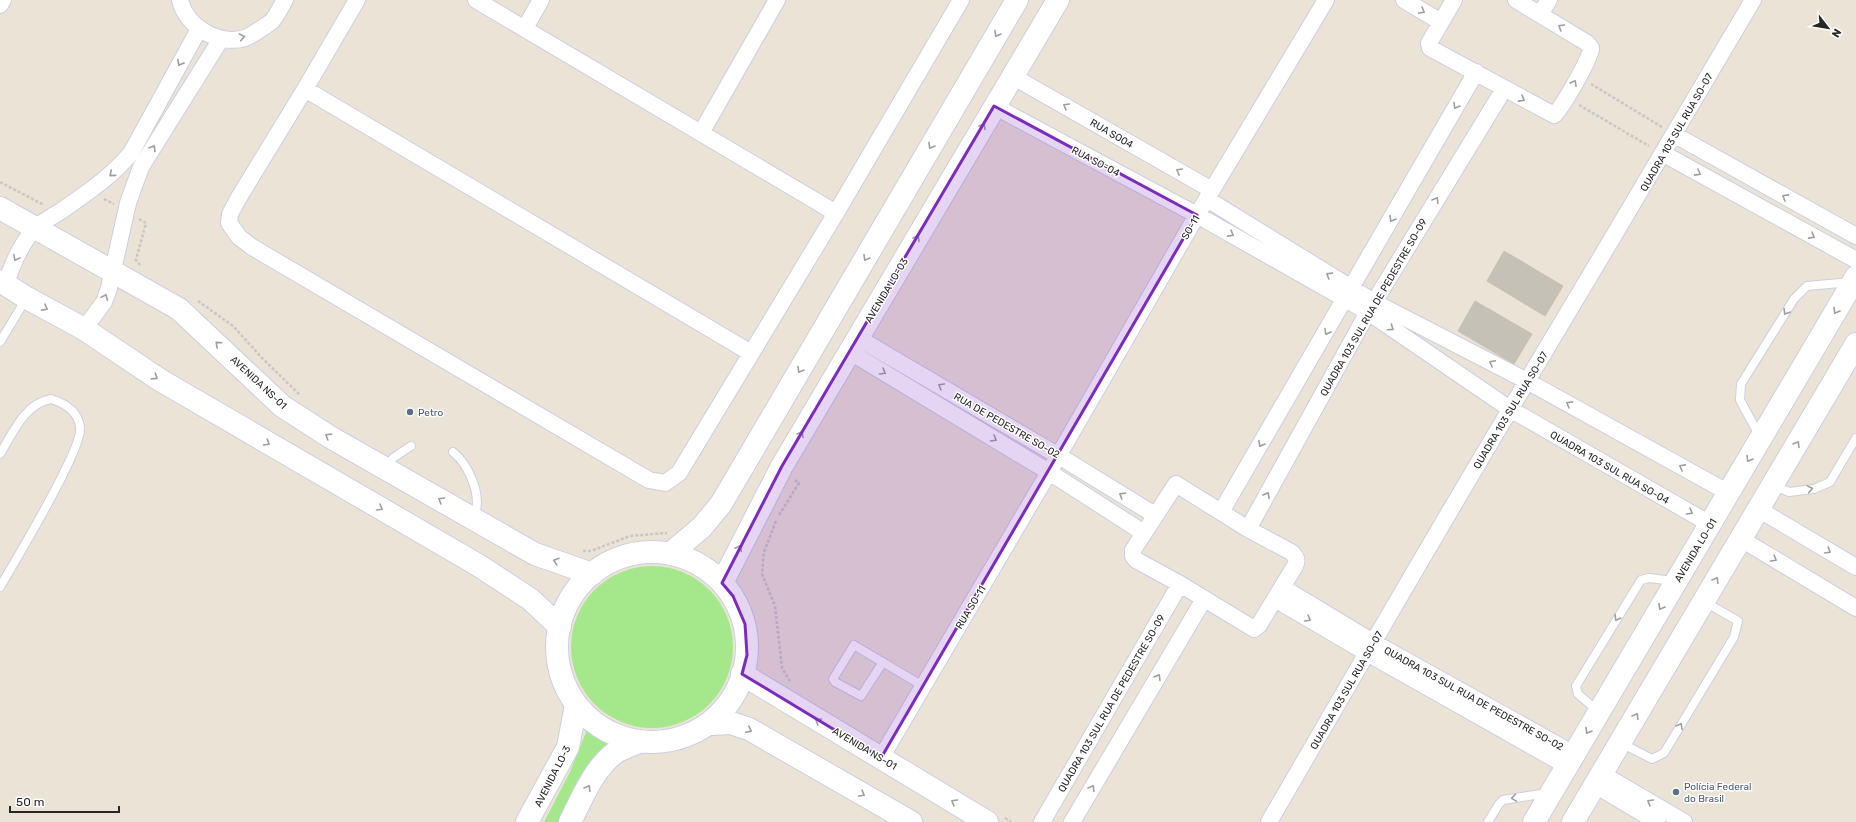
<svg xmlns="http://www.w3.org/2000/svg" width="1856" height="822" viewBox="0 0 1856 822" font-family="Rubik,sans-serif">
	<rect width="100%" height="100%" fill="#ebe4d6"/>
	<path fill="#a5e88c" d="M571 647a81 81 0 1 1 162 0a81 81 0 1 1-162 0Z
		M588 727 612 741 589 773 558 822H544L570 772Z"/>
	<path fill="#c6c1b6" stroke="#c6c0b0" d="M1504 251 1563 286 1545 316 1487 281Z
		M1475 301 1532 334 1514 364 1458 331Z"/>
	<g fill="none" stroke-linecap="round" stroke-linejoin="round">
		<defs>
			<path id="lane" d="M0 342 26 299
				M1759 435 1740 400 1741 384 1794 299 1807 286 1851 282
				M453 452C469 465 484 498 473 518
				M0 454C13 433 24 404 51 399 64 403 78 411 80 427 84 447 14 563 0 587
				M386 468 393 458 411 446
				M1773 485 1789 492 1814 489 1830 482 1856 438
				M883 662 861 696 835 682 833 679 854 645 857 647 923 686
				M1598 711 1578 694 1576 686 1641 580 1649 578 1674 581
				M1621 743 1652 759 1664 753 1734 637 1738 621 1705 602
				M1488 822 1499 804 1503 800 1547 793"/>
			<path id="street" d="M180 0C186 27 219 46 245 38 251 36 267 25 272 21 277 16 281 6 285 0
				M357 0 305 89 238 199 230 214 229 223 239 237 252 247 637 473 649 480 665 483 679 473 836 213 961 0
				M476 0 836 213
				M1404 0 1441 22
				M1454 0 1429 43 1430 48 1554 115C1562 108 1591 58 1591 48L1587 43 1516 0
				M0 5 3 0
				M1540 14 1549 0
				M525 28 541 0
				M1012 76 1212 190
				M305 89 751 353
				M994 106 1197 215 1368 312 1510 409 1710 524
				M701 133 777 0
				M1675 135 1856 236
				M1664 154 1856 260
				M1207 199 1374 302 1527 381 1729 493
				M6 284C12 265 21 242 36 228 43 221 53 216 61 211 88 192 110 178 131 153L199 29
				M84 329 104 302 109 288 128 203 141 167 221 39
				M858 338 1059 456 1155 515
				M850 352 1049 472 1144 533
				M1176 484 1248 529 1291 552C1296 556 1298 560 1295 566L1259 625 1254 629 1180 584 1136 560 1133 556V550Z
				M1758 509 1856 567
				M1221 512 1476 72
				M1248 529 1368 312 1504 89
				M1741 539 1856 608
				M1282 587 1373 642 1574 754
				M1275 599 1367 653 1567 766
				M881 758 1049 472 1197 215 1326 0
				M1602 774 1684 822
				M1595 785 1657 822
				M1042 822 1180 584
				M1072 822 1204 599
				M1269 822C1349 684 1429 545 1511 408 1592 272 1673 137 1753 0"/>
			<path id="secondary" d="M0 208 179 309 282 406 330 437 535 554 592 574
				M0 281 27 298 84 329 160 380 478 565 530 599 560 627
				M557 647a95 95 0 1 1 190 0a95 95 0 1 1-190 0Z
				M670 554 702 527 721 504 1017 0
				M722 583 782 466 1058 0
				M742 674 987 822
				M712 724 731 723 749 729 911 822
				M527 822 568 747 576 705
				M570 822C582 798 594 768 616 752 623 748 632 745 639 742
				M1534 822 1856 277
				M1573 822 1856 344"/>
		</defs>
		<use href="#lane" stroke="#cbcee2" stroke-width="10"/>
		<use href="#street" stroke="#cbcee2" stroke-width="18"/>
		<use href="#secondary" stroke="#cbcee2" stroke-width="24"/>
		<path stroke="#c7c7c7" stroke-width="2.5" stroke-dasharray="3 2" stroke-linecap="butt" d="M1591 84 1662 127
			M1579 105 1649 146
			M0 182 44 205
			M104 199 114 204
			M139 219 146 223 136 260 141 266
			M198 301 233 326 263 359 300 395
			M779 515 799 483 795 480
			M776 521 764 552 762 574 775 606 782 668 790 681
			M583 551H591L630 536 667 533
			M1005 818 1011 822"/>
		<use href="#lane" stroke="#fff" stroke-width="8"/>
		<use href="#street" stroke="#fff" stroke-width="16"/>
		<use href="#secondary" stroke="#fff" stroke-width="22"/>
	</g>
	<defs><path id="oneway-chevron" d="M-2-3.5L2.5 0L-2 3.5" fill="none" stroke-width="1.6" stroke-linecap="round" stroke-linejoin="round"/></defs>
	<g stroke="#9e9e9e">
		<use href="#oneway-chevron" transform="translate(1422 11) rotate(30)"/>
		<use href="#oneway-chevron" transform="translate(1561 27) rotate(-149)"/>
		<use href="#oneway-chevron" transform="translate(997 34) rotate(120)"/>
		<use href="#oneway-chevron" transform="translate(242 37) rotate(-12)"/>
		<use href="#oneway-chevron" transform="translate(180 63) rotate(119)"/>
		<use href="#oneway-chevron" transform="translate(1574 83) rotate(-60)"/>
		<use href="#oneway-chevron" transform="translate(1522 99) rotate(29)"/>
		<use href="#oneway-chevron" transform="translate(1066 106) rotate(-150)"/>
		<use href="#oneway-chevron" transform="translate(1456 106) rotate(120)"/>
		<use href="#oneway-chevron" transform="translate(983 126) rotate(-59)"/>
		<use href="#oneway-chevron" transform="translate(931 146) rotate(120)"/>
		<use href="#oneway-chevron" transform="translate(153 148) rotate(-58)"/>
		<use href="#oneway-chevron" transform="translate(1179 171) rotate(-150)"/>
		<use href="#oneway-chevron" transform="translate(1698 173) rotate(29)"/>
		<use href="#oneway-chevron" transform="translate(112 174) rotate(140)"/>
		<use href="#oneway-chevron" transform="translate(1785 197) rotate(-151)"/>
		<use href="#oneway-chevron" transform="translate(1436 200) rotate(-59)"/>
		<use href="#oneway-chevron" transform="translate(1392 219) rotate(120)"/>
		<use href="#oneway-chevron" transform="translate(1231 234) rotate(29)"/>
		<use href="#oneway-chevron" transform="translate(1812 236) rotate(29)"/>
		<use href="#oneway-chevron" transform="translate(917 238) rotate(-59)"/>
		<use href="#oneway-chevron" transform="translate(16 258) rotate(118)"/>
		<use href="#oneway-chevron" transform="translate(866 258) rotate(120)"/>
		<use href="#oneway-chevron" transform="translate(1329 275) rotate(-148)"/>
		<use href="#oneway-chevron" transform="translate(105 297) rotate(-66)"/>
		<use href="#oneway-chevron" transform="translate(45 308) rotate(29)"/>
		<use href="#oneway-chevron" transform="translate(1836 311) rotate(121)"/>
		<use href="#oneway-chevron" transform="translate(1786 312) rotate(122)"/>
		<use href="#oneway-chevron" transform="translate(1391 328) rotate(34)"/>
		<use href="#oneway-chevron" transform="translate(1327 332) rotate(120)"/>
		<use href="#oneway-chevron" transform="translate(218 344) rotate(-138)"/>
		<use href="#oneway-chevron" transform="translate(1492 363) rotate(-153)"/>
		<use href="#oneway-chevron" transform="translate(800 370) rotate(120)"/>
		<use href="#oneway-chevron" transform="translate(883 372) rotate(31)"/>
		<use href="#oneway-chevron" transform="translate(155 377) rotate(33)"/>
		<use href="#oneway-chevron" transform="translate(941 386) rotate(-150)"/>
		<use href="#oneway-chevron" transform="translate(1569 404) rotate(-151)"/>
		<use href="#oneway-chevron" transform="translate(801 434) rotate(-59)"/>
		<use href="#oneway-chevron" transform="translate(328 436) rotate(-148)"/>
		<use href="#oneway-chevron" transform="translate(994 439) rotate(31)"/>
		<use href="#oneway-chevron" transform="translate(267 443) rotate(31)"/>
		<use href="#oneway-chevron" transform="translate(1261 444) rotate(120)"/>
		<use href="#oneway-chevron" transform="translate(1797 444) rotate(-59)"/>
		<use href="#oneway-chevron" transform="translate(1749 459) rotate(121)"/>
		<use href="#oneway-chevron" transform="translate(1682 467) rotate(-151)"/>
		<use href="#oneway-chevron" transform="translate(1810 489) rotate(-10)"/>
		<use href="#oneway-chevron" transform="translate(1122 495) rotate(-148)"/>
		<use href="#oneway-chevron" transform="translate(1267 495) rotate(-61)"/>
		<use href="#oneway-chevron" transform="translate(441 500) rotate(-150)"/>
		<use href="#oneway-chevron" transform="translate(380 508) rotate(30)"/>
		<use href="#oneway-chevron" transform="translate(1690 512) rotate(30)"/>
		<use href="#oneway-chevron" transform="translate(739 548) rotate(-64)"/>
		<use href="#oneway-chevron" transform="translate(1828 551) rotate(31)"/>
		<use href="#oneway-chevron" transform="translate(1774 559) rotate(31)"/>
		<use href="#oneway-chevron" transform="translate(556 561) rotate(-161)"/>
		<use href="#oneway-chevron" transform="translate(1716 580) rotate(-59)"/>
		<use href="#oneway-chevron" transform="translate(1661 607) rotate(121)"/>
		<use href="#oneway-chevron" transform="translate(1617 618) rotate(121)"/>
		<use href="#oneway-chevron" transform="translate(1308 619) rotate(31)"/>
		<use href="#oneway-chevron" transform="translate(1158 677) rotate(-59)"/>
		<use href="#oneway-chevron" transform="translate(1636 716) rotate(-59)"/>
		<use href="#oneway-chevron" transform="translate(818 721) rotate(-149)"/>
		<use href="#oneway-chevron" transform="translate(1680 726) rotate(-59)"/>
		<use href="#oneway-chevron" transform="translate(749 730) rotate(27)"/>
		<use href="#oneway-chevron" transform="translate(1588 731) rotate(121)"/>
		<use href="#oneway-chevron" transform="translate(588 788) rotate(-59)"/>
		<use href="#oneway-chevron" transform="translate(1092 788) rotate(-59)"/>
		<use href="#oneway-chevron" transform="translate(862 794) rotate(30)"/>
		<use href="#oneway-chevron" transform="translate(1514 798) rotate(171)"/>
		<use href="#oneway-chevron" transform="translate(954 802) rotate(-149)"/>
		<use href="#oneway-chevron" transform="translate(1650 802) rotate(-149)"/>
	</g>
	<path fill="#7b2cbf" fill-opacity="0.2" stroke="#7b2cbf" stroke-width="3" stroke-linejoin="round" d="M994 106 1197 215 881 758 742 674 747 655 745 624 733 596 722 583 782 466Z"/>
	<g fill="#5c6f8a" stroke="#fff" stroke-width="1.5">
		<circle cx="410" cy="412" r="4"/>
		<circle cx="1676" cy="792" r="4"/>
	</g>
	<g text-anchor="middle" stroke-width="3" stroke-linejoin="round" paint-order="stroke">
		<g font-size="10" fill="#272727" stroke="#fff">
			<text transform="translate(1676 132) rotate(-60)" y="4">QUADRA 103 SUL RUA SO-07</text>
			<text transform="translate(1112 133) rotate(30)" y="4">RUA SO04</text>
			<text transform="translate(1096 161) rotate(28)" y="4">RUA SO-04</text>
			<text transform="translate(1190 227) rotate(-60)" y="4">SO-11</text>
			<text transform="translate(886 290) rotate(-59)" y="4">AVENIDA LO-03</text>
			<text transform="translate(1373 307) rotate(-60)" y="4">QUADRA 103 SUL RUA DE PEDESTRE SO-09</text>
			<text transform="translate(259 382) rotate(43)" y="4">AVENIDA NS-01</text>
			<text transform="translate(1510 410) rotate(-59)" y="4">QUADRA 103 SUL RUA SO-07</text>
			<text transform="translate(1007 425) rotate(30)" y="4">RUA DE PEDESTRE SO-02</text>
			<text transform="translate(1610 467) rotate(30)" y="4">QUADRA 103 SUL RUA SO-04</text>
			<text transform="translate(1695 550) rotate(-59)" y="4">AVENIDA LO-01</text>
			<text transform="translate(970 607) rotate(-59)" y="4">RUA SO-11</text>
			<text transform="translate(1346 690) rotate(-60)" y="4">QUADRA 103 SUL RUA SO-07</text>
			<text transform="translate(1474 698) rotate(29)" y="4">QUADRA 103 SUL RUA DE PEDESTRE SO-02</text>
			<text transform="translate(1111 703) rotate(-60)" y="4">QUADRA 103 SUL RUA DE PEDESTRE SO-09</text>
			<text transform="translate(865 748) rotate(31)" y="4">AVENIDA NS-01</text>
			<text transform="translate(552 776) rotate(-63)" y="4">AVENIDA LO-3</text>
		</g>
		<g font-size="10" fill="#4e5e75" stroke="#fff" text-anchor="start">
			<text x="418" y="416">Petro</text>
			<text x="1684" y="790">Polícia Federal<tspan x="1684" dy="12">do Brasil</tspan></text>
		</g>
	</g>
	<g transform="translate(1828 28) rotate(121)" stroke="#ffffff" stroke-width="3" paint-order="stroke">
	<path d="M0-3L7 15L0 10L-7 15Z" fill="#272727"/>
	<text y="-6" font-size="11" font-weight="bold" text-anchor="middle" fill="#272727">N</text>
	</g>
	<path d="M10 806v6h109v-6" fill="none" stroke="#272727" stroke-width="2"/>
	<text x="16" y="806" font-size="12" fill="#272727" stroke="#ffffff" stroke-width="3" paint-order="stroke">50 m</text>
</svg>
